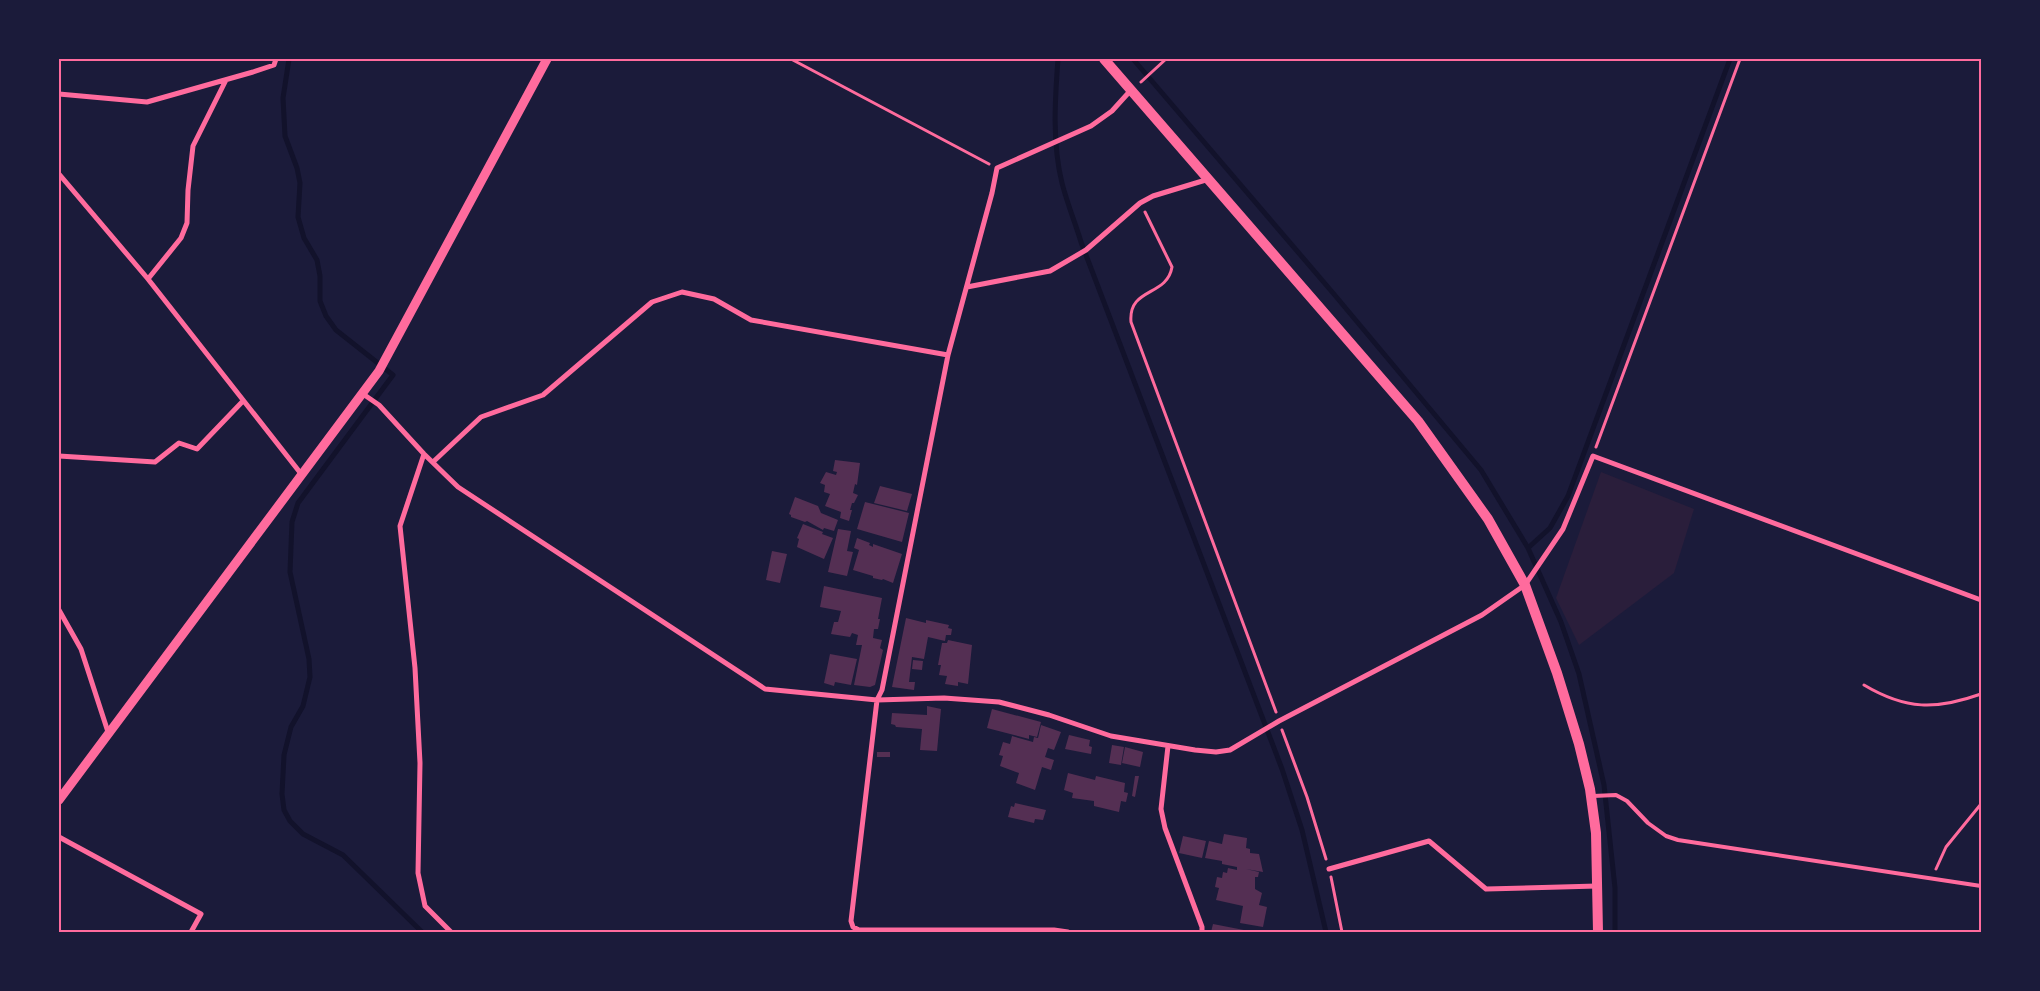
<svg xmlns="http://www.w3.org/2000/svg" width="2040" height="991" viewBox="0 0 2040 991" font-family="Inter,sans-serif">
	<rect width="100%" height="100%" fill="#1b1b3a"/>
	<path fill="#2a1e3b" d="M1601 472 1694 509 1674 573 1579 645 1556 598Z"/>
	<g fill="none" stroke-linecap="round" stroke-linejoin="round">
		<path stroke="#12122b" stroke-width="5" d="M289 59 283 98 285 136 297 168 300 183 298 217 304 238 317 260 320 276V301L326 316 336 330 393 375 298 503 292 522 290 572 309 659 310 677 303 706 291 727 284 755 282 794 284 810 290 821 303 834 343 855 422 932
			M1058 59C1055 99 1052 143 1062 183 1067 203 1075 222 1081 242L1282 769 1302 830 1326 932
			M1133 59 1333 293 1481 470 1528 548 1561 622 1579 674 1604 785 1615 888V932
			M1528 548 1550 528 1568 496 1730 59"/>
	</g>
	<path fill="#542f53" d="M835 460 860 463 857 485 855 484 853 493 858 495 854 503H852L850 510H852L849 521 840 518 841 512 825 506 830 494 824 492 825 485 820 483 826 472 836 475 837 472 833 471Z
		M880 486 912 494 907 511 874 503Z
		M795 497 818 506 821 513 838 520 834 531 824 528 823 530 807 521 805 522 791 517V515L789 514Z
		M865 502 909 513 902 542 857 529Z
		M803 524 823 532 822 534 833 538 824 559 797 547 799 539 797 538Z
		M838 529 851 531 847 551 853 552 847 576 828 572Z
		M857 538 870 543 869 545 873 547V544L902 554 893 583 883 579 882 580 873 578V576L853 570 859 550 854 548Z
		M772 551 787 554 780 583 766 580Z
		M824 586 882 598 878 619H880L878 629H874L873 638 882 640 880 648 883 650 875 685 870 687 854 685 862 645H856L858 635 852 633 850 637 831 634 834 622H838L841 611 820 607Z
		M906 618 926 623V620L949 625 948 628 952 629 951 635H946L945 641 928 637 924 659 912 657 909 682H915L914 690 892 687Z
		M948 640 972 645 968 684 958 682V686L945 684 947 676 939 675 941 665H938L942 643H947Z
		M830 654 857 659 851 685 835 682 834 686 824 683Z
		M913 660 923 661 922 670 912 669Z
		M927 706 941 709 937 751 920 750 922 729 896 727 895 725 891 724 892 713 927 715Z
		M992 709 1041 722 1037 737 1029 735V739L987 728Z
		M1041 725 1061 732 1054 750 1048 748 1045 757 1054 760 1051 770 1042 767 1035 790 1016 783 1019 773 1000 766 1003 756 999 755 1003 742 1010 744 1012 736 1033 742 1034 737 1038 738Z
		M1069 735 1090 740 1089 746 1092 747 1091 754 1065 749Z
		M1112 745 1124 747 1121 765 1109 763Z
		M1125 747 1143 752 1140 767 1122 763Z
		M877 752H890V757H877Z
		M1068 773 1095 780 1096 776 1125 783 1124 792 1128 793 1126 802 1121 801 1119 812 1094 806V801L1072 798 1073 793 1064 790Z
		M1135 776H1139L1135 797 1132 796Z
		M1015 803 1046 810 1043 820 1035 819 1034 823 1008 817 1011 806 1014 807Z
		M1224 834 1247 838 1246 848 1250 849V853L1259 854 1263 872 1246 869 1259 872 1258 877H1255V889L1262 893 1259 905 1267 907 1263 927 1240 923 1243 906 1216 900 1219 888 1215 887 1217 877 1222 878 1223 872 1227 873 1228 868 1237 870V867L1222 864V861L1205 858 1209 841 1222 844Z
		M1183 836 1206 841 1202 858 1179 853Z
		M1213 924 1249 931V932H1211Z"/>
	<g fill="none" stroke-linecap="round" stroke-linejoin="round">
		<path stroke="#ff6b9d" stroke-width="3" d="M791 59 989 164
			M1141 82 1166 59
			M1145 212 1172 267C1167 297 1128 287 1131 322L1276 712
			M1596 447 1740 59
			M1864 685C1906 710 1936 710 1981 694
			M1282 730 1307 797 1326 859
			M1936 869 1946 847 1981 804
			M1331 877 1342 932"/>
		<path stroke="#ff6b9d" stroke-width="4" d="M1593 796 1616 795 1627 801 1648 823 1666 836 1678 840 1981 886"/>
		<path stroke="#ff6b9d" stroke-width="5" d="M59 94 147 102 253 72 274 65 276 59
			M59 174 148 279 302 475
			M148 279 181 238 187 223 188 190 193 146 226 80
			M967 287 1050 271 1086 250 1140 203 1153 196 1209 179
			M363 394 379 405 424 454 458 487 765 689 877 700 944 698 999 702 1049 715 1111 736 1195 750 1216 752 1230 750 1279 721 1482 615 1525 585 1563 529 1593 456 1981 600
			M424 454 400 526 415 668 420 763 418 873 425 906 451 932
			M59 456 155 462 179 443 197 449 243 401
			M433 462 481 417 543 395 652 302 682 292 714 299 751 320 948 355
			M59 610 81 649 108 732
			M1168 746 1161 809 1165 828 1202 927V932
			M59 837 201 914 191 932
			M1329 869 1429 841 1486 889 1597 886
			M1068 932 1054 930H859L853 927 851 921 877 700 882 690 948 355 992 193 997 168 1091 126 1112 111 1131 90"/>
		<path stroke="#ff6b9d" stroke-width="9" d="M59 800 379 371 547 59"/>
		<path stroke="#ff6b9d" stroke-width="10" d="M1104 59 1418 421 1488 519 1525 585 1557 673 1579 744 1590 789 1596 833 1598 932"/>
	</g>
	<rect width="2040" height="991" fill="none" stroke="#1b1b3a" stroke-width="120"/>
	<rect x="60" y="60" width="1920" height="871" fill="none" stroke="#ff6b9d" stroke-width="2"/>
</svg>
